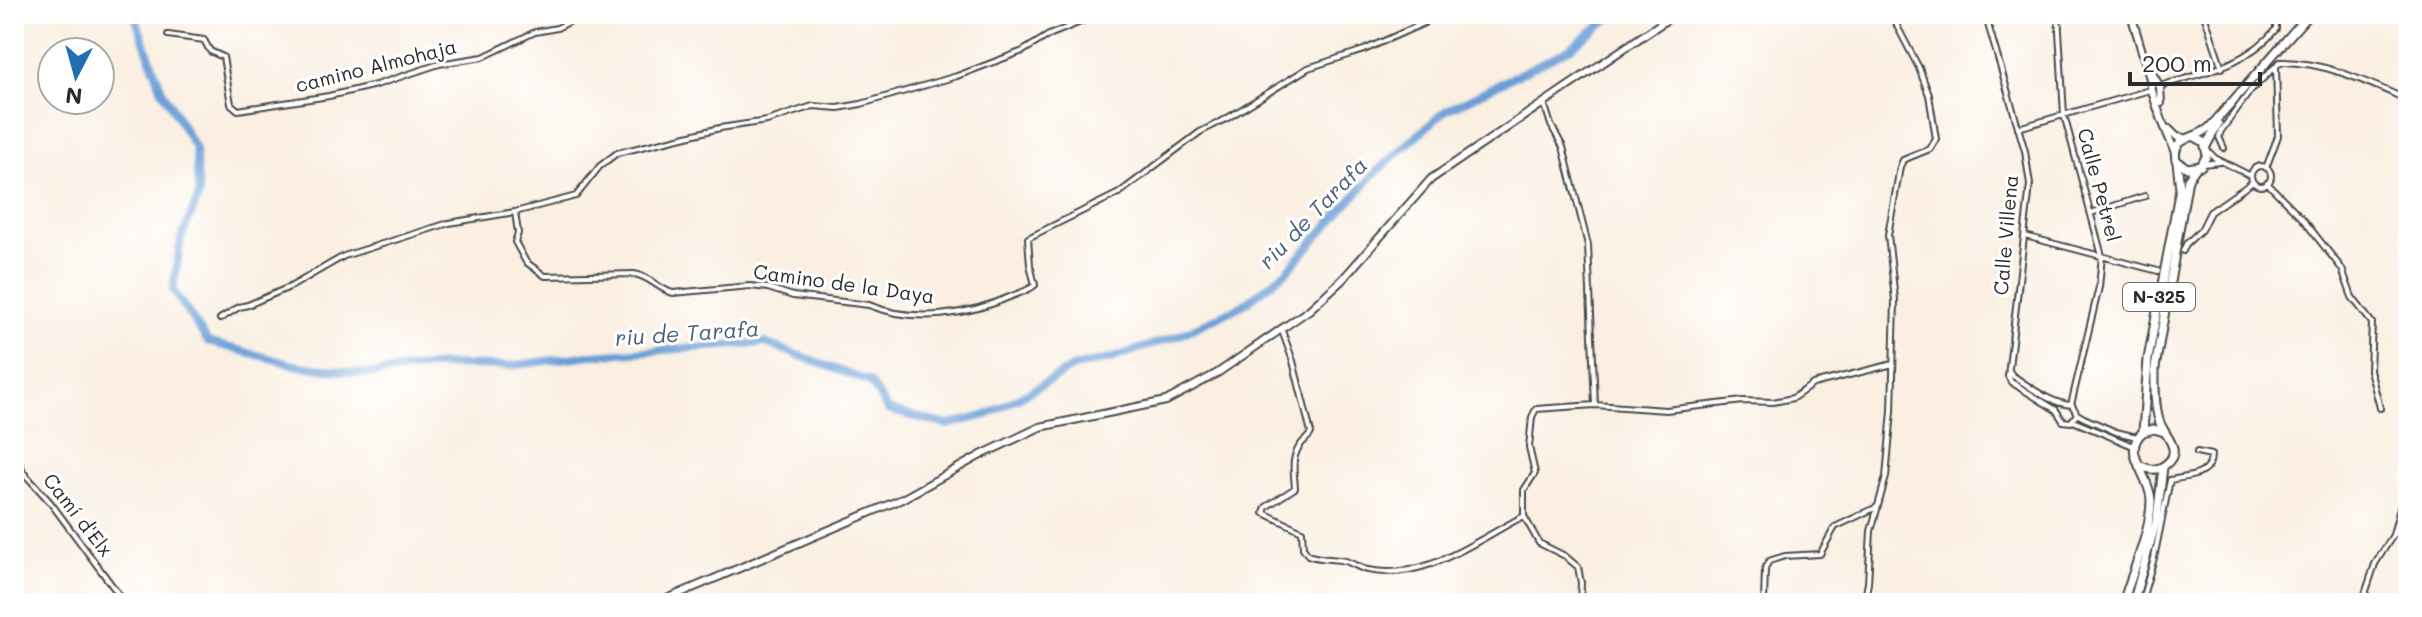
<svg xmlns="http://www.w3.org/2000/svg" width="2422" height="617" viewBox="0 0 2422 617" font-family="Mali,sans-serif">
	<rect width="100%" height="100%" fill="#fff"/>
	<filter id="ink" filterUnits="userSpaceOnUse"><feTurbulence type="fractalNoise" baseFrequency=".0125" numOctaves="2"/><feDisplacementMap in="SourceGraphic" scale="16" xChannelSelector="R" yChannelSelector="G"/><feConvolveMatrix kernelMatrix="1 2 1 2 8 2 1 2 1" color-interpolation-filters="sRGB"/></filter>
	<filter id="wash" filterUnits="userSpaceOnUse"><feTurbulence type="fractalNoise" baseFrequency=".006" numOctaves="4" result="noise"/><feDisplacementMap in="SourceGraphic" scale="32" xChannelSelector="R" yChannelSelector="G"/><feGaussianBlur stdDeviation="1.8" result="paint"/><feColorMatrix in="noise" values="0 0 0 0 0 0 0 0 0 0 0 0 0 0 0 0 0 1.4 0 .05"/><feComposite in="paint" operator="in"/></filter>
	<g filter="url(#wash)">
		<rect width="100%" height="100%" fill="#faefe1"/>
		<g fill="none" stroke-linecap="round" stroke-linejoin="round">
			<path stroke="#699ed6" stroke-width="8" d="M134 14 162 90 195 148 199 196 181 238 173 290 208 342 299 366 366 374 440 365 509 366 591 355 765 343 870 382 888 410 948 425 987 415 1074 367 1113 358 1180 335 1243 305 1287 271 1377 171 1445 111 1567 50 1615 14"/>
		</g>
	</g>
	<g filter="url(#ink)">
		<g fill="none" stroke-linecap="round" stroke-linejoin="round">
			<defs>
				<path id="minor" d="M1985 14 2025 151 2030 185 2008 376 2011 382 2056 410 2063 421 2071 422 2077 414
					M2058 14 2064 115 2102 256 2099 287 2071 405
					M2204 14 2222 68
					M168 35 204 40 210 51 223 57 231 104 238 110 329 96 376 85 439 64 483 57 535 32 557 28 585 14
					M2160 86C2202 73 2247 65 2276 29V14
					M1544 103 1551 125 1563 147 1588 245 1595 405
					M2018 128 2150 90
					M2224 148 2219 137 2221 131 2251 90 2280 62C2324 61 2369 83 2408 100
					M2209 152 2215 158 2251 176
					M2203 164 2220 162
					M2251 176a10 10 0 1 1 20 0a10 10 0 1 1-20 0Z
					M2266 168 2278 136 2276 66
					M2267 183 2302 218 2342 269 2352 297 2372 323 2370 370 2380 408
					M515 212 518 233 515 242 526 262 545 276 634 274C649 276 658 289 673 293L750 286 768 288 793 296 869 305C915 324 969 315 1012 296 1021 292 1028 291 1035 285L1030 265 1028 238 1119 193 1200 132 1226 119 1308 68 1364 50 1424 23 1434 14
					M2091 213 2145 196
					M2025 236 2158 271
					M2183 251 2186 244 2201 230 2210 212 2253 182
					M220 319 239 307 248 305 292 286 344 256 449 223 515 212 576 196 600 166 617 153 720 128 767 121 813 106 838 108 861 104 957 76 1023 51 1049 35 1100 14
					M1281 328 1293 361 1311 433C1309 437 1305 440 1302 443 1290 457 1294 472 1295 488L1266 507 1264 513 1302 531 1303 548 1308 555C1320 560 1333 558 1345 561 1353 563 1360 569 1368 570 1425 582 1476 540 1524 516V490L1535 473 1529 447 1532 417 1536 409 1595 405 1666 410 1743 401 1773 402 1793 398 1813 384 1893 364
					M2009 371 2013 376C2032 388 2051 404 2072 405L2077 414 2084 418 2116 432 2137 437
					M2073 421 2133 446
					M14 444 23 472 50 502 125 603
					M1524 516 1539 543 1565 556 1578 567 1581 583 1580 603
					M1764 603 1765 568 1769 561 1785 556 1820 554 1835 527 1877 507
					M1864 603 1868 583 1871 531 1886 477 1892 411 1895 300 1888 235 1900 167 1903 160 1930 149 1936 139 1929 95 1919 68 1897 26 1895 14
					M2141 603 2154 558 2170 480C2188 476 2211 477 2211 455L2197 452
					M2362 603 2375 564 2393 535 2408 478"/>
				<path id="major" d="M2131 14 2150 79C2151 97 2167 132 2175 153
					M2152 73 2160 87 2161 103
					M2169 129 2177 137 2185 138
					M657 603 902 499 981 455 1040 427 1166 401 1216 374 1309 310 1342 280 1431 179 1675 14"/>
				<path id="highway" d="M2195 137 2204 142 2207 155 2201 166 2187 168 2176 160C2171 135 2197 140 2210 127L2309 14
					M2206 146 2218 124
					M2143 432 2148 359 2180 188 2177 162
					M2141 466C2150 470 2157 471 2165 465 2185 450 2163 435 2159 420 2154 403 2155 385 2155 368L2188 179 2196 168
					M2123 603C2132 572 2151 532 2151 500 2150 475 2120 451 2143 432L2154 429 2164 432
					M2133 603 2157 519 2163 467"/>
			</defs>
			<use href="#minor" stroke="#4a4846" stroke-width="8"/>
			<use href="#major" stroke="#4a4846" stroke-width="10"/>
			<use href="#highway" stroke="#4a4846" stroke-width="11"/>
			<use href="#minor" stroke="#fff" stroke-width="4"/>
			<use href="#major" stroke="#fff" stroke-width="6"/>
			<use href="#highway" stroke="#fff" stroke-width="7"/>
		</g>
	</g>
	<g text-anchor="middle" stroke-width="6" stroke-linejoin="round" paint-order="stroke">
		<rect fill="#fff" stroke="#6b6b6b" stroke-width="2" x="2123" y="283" width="72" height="28" rx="6"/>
		<g font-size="18" font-weight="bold" fill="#2b2b2b">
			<text x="2159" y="303">N-325</text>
		</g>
		<g font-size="20" fill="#2b2b2b" stroke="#fff">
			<text transform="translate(376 66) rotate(-14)" y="7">camino Almohaja</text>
			<text transform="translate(2099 185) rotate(75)" y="7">Calle Petrel</text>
			<text transform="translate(2006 235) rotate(-85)" y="7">Calle Villena</text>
			<text transform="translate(844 284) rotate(8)" y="7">Camino de la Daya</text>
			<text transform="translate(78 515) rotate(52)" y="7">Camí d'Elx</text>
		</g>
		<g font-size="22" font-style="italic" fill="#475f78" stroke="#fff">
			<text transform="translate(1313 213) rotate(-46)" y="8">riu de Tarafa</text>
			<text transform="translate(687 333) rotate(-4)" y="8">riu de Tarafa</text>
		</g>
	</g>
	<rect width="2422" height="617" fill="none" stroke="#fff" stroke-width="48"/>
	<g transform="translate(76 76) rotate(186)"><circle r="38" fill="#ffffff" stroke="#aaaaaa" stroke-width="2"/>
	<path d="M0-6L14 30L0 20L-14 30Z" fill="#1f6fb2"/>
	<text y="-12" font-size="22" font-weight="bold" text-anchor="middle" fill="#2b2b2b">N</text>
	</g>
	<path d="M2130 72v12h130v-12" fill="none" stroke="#2b2b2b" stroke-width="4"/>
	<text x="2142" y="72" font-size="24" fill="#2b2b2b" stroke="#ffffff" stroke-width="6" paint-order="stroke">200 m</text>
</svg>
